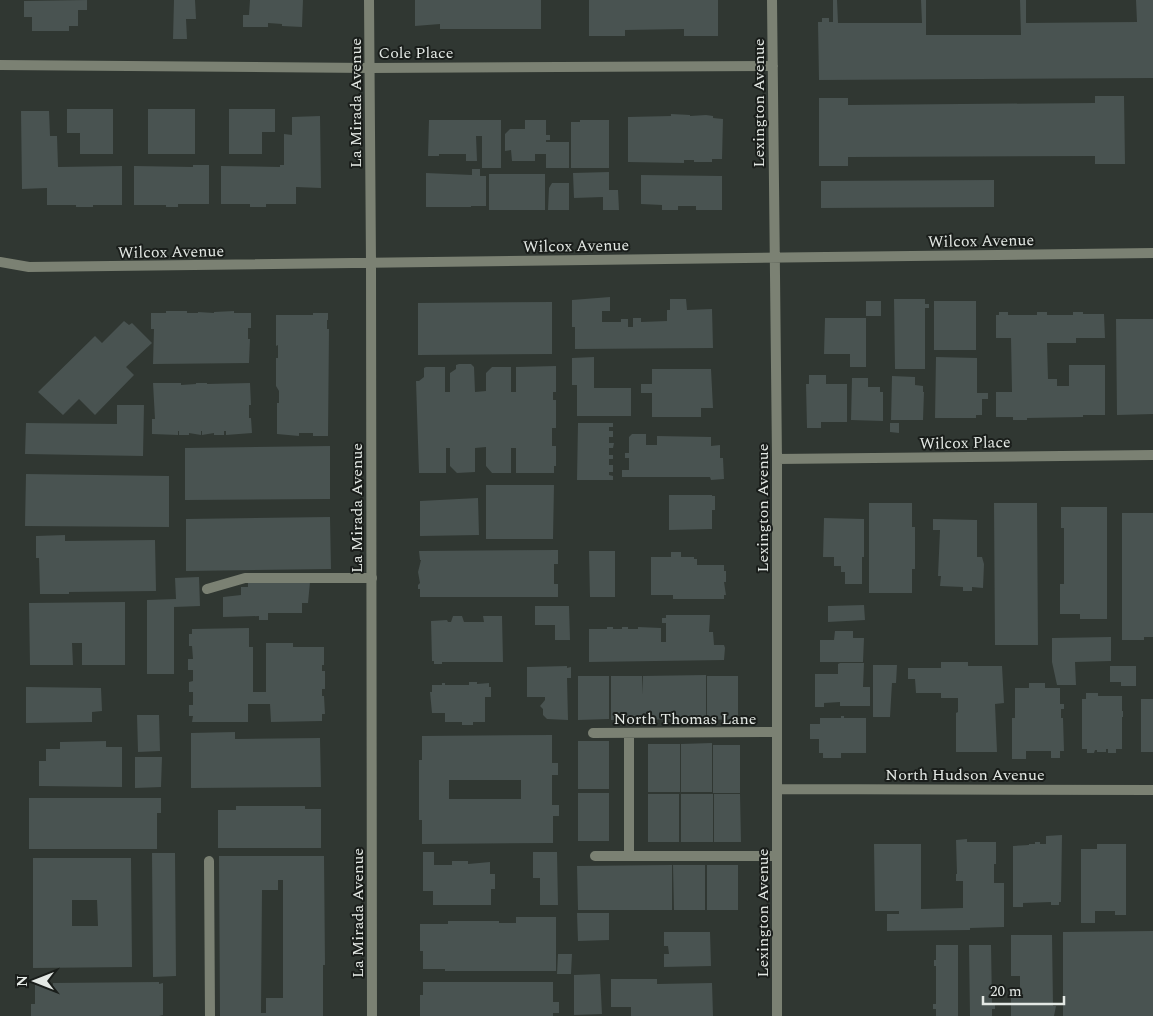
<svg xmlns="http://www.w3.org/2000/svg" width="1153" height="1016" viewBox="0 0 1153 1016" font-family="Spectral,serif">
	<rect width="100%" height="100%" fill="#303732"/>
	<path fill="#495351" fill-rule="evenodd" d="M87 0V10H78V26H69V31H32V17H24V1Z
		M174 0H195L196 19H186L187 39H173Z
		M250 0H303L302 27 282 26V24L268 23V27H243V15H249Z
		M415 0H541V29H440V24L415 26Z
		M589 0H718V36H684V29L625 30V36H589Z
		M833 0H837L838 23H922L921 0H926V35H1021L1020 0H1026V23L1137 22 1136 0H1153V78L819 80 818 22H822V18H829V22H833Z
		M1095 96H1124L1125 164H1095V156L848 157V166H819V98H848V105L1095 103Z
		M67 109H113V154H80V133H67Z
		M148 109H195V154H148Z
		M229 109H275V132H262V154H229Z
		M21 111H49L50 136H57L58 167 122 166V205H93V207H76V205H47V188L22 189Z
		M671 114 690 115V116L706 115 713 116V118L723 119 722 159H712V162H694V160H684V163L628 162V117L671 116Z
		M320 116 321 188 296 187V204H266V207H250V204H221V166L280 167V165H284V134L292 135V117Z
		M429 120H501V168H482V136H476L477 161H466V154H439V156H428Z
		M525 120H546V135H550V140H546V142H569V168H546V154H535V161H512L511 150 505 151V134L510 129H525Z
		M580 120H609V168H571V122H580Z
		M193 165H209V204H178V207H166V205H134V166L193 167Z
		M472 169H480V176H486V206H471V207H426V173L472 175Z
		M609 172V190H618L619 210H603V197L574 198 573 173Z
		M489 174H545V210H489Z
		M641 175 722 176V210H696V206H678V210H662V205L641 204Z
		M994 180V207L821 208V181Z
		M552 183H569V210H548L549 188Z
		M610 297V311H602V322H621V319H628V327H633V318H641V322L667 321V310H670V299H686L687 310 712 309 713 348 575 349V327H572V300Z
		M894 299H925V304H929V308H925V369H895Z
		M866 301H881V316H866Z
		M934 301H976V350H934Z
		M552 302V354L418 355V303Z
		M166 311H187V313H198V312L214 313V312L234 311V313H251V328H248V339H250L249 363 153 364 154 329H151V313H166Z
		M999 312H1008V315H1037V312H1047V315H1073V312H1083V314H1104L1105 338H1076V343H1047L1048 379H1057V386H1069V365H1105V415H1083V417L1027 418V420H1013V417H996V392H1012L1011 338H996V315H999Z
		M313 313H328V320H327V329H329L328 436H313V433H299V436L277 434V403H279V391L276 386V358H278V345L276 346V315H313Z
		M825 318H866V367H850V354H824Z
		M1116 319H1153V414L1117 415Z
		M124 321 129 325 132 323 152 343 126 367 134 375 95 415 79 399 63 415 38 392 95 336 102 343Z
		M594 357V388H631V416H577V385H572V358Z
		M936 357 977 358V393H988V399H982V415H976V418H935Z
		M459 364H471L474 367 475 392 486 391V373L492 367H511V392H516V367L556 366V392H553V400H556V428H552V446H556V466H554V473H516V448H511V473H492L486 466V447L475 448V472L457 473 450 466V448H446V473H419L416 381H419L424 377V368L426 367H445V392H450V373L456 369V365Z
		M652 369H711L713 408H701V417H652V393H641V384H652Z
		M809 375H826V384H847V422H821V428H807L806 384H809Z
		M892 376 915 377V385L923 386V392H924L923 420H891Z
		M852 378H868V387H880V392H883V421L851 420Z
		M153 383H181V385L196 384V383H207V384L250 383 251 405H249V418H251L252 433 226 435V431H224V435H214V433L202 435V431H201V435L189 433V435H179V431H178V435L152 434V419H155Z
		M117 405H144L143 456 25 454 26 423 117 424Z
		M578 423H613V427H609V431H613V437H609V443H614L613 448H609V455H613V459H609V465H613V472H609V475L613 476V480H577Z
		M890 423H899V433L890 432Z
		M632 434H646V445H657V436L711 437V446L720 445V458H723L724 479 711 480 710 477H622V470H629V458H625V453H629V437Z
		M330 446V499L185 500V448Z
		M26 474 169 476V527L25 526Z
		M486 485H554L553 539H486Z
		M669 495H712V496H715V510H712V529L669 530Z
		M478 498 479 535 420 536V501Z
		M869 503H912V527H915V569H912V593H869Z
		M994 503H1037L1038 645H995Z
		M1061 507H1107V619H1080V614H1060V584H1064V528H1061Z
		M1122 513H1153V637H1144V640H1122Z
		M330 517 331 569 186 571V519Z
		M824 518 864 519V557H862V584H845V572H841V566H834V557H823Z
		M933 519 977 520V557H982L984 564 983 588 972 587V591H963V587L940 586 941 576H938L940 530H933Z
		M65 535V541L155 540 156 591 69 592V594H40L39 558H36V536Z
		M558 550V564H554V584H558V597H420V589H418V585L420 583 418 572 421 560H420L419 551Z
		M589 551H615V597H590Z
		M671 552H681V557H694V559H697V565H724V571H726V582H724L726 595H724V599H673V595H651V557H671Z
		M199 577 200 606 174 607V674H147V600L176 599 175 578Z
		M248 581 310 582 308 603H302V613H268V620H259V616L223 617V597L241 595V587H248Z
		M125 602V665H82V643H72L73 665H30L29 603Z
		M864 605 865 620 828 622V606Z
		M535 606H569L570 640H555V625H535Z
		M666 615H710L709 632H713L714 645H724L725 648 724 660 589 662V629H607V627H613V629H622V627H628V629H638V627L661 628V642H666V623H662V618H666Z
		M453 616H462L464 622H484L483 616H502L503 662H442V664H434V661H432L431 621 447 620 448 622H451Z
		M249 628V647H253V692H266V643H293V647H324V665H322V671H325V689H322V696H324L325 714H322V721L271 722 270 704H248V722H192L193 716H189V705H193V692H189V682L193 681V670H188V659H193L192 646H189V634H192V629Z
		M835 631H853V638H864L863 662H820V640H834Z
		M1111 637V661L1075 662 1076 685H1057L1052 662V638Z
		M941 662H968V666H1002L1004 703 995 704 997 752H956V713L958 712V698H941V693H916L915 679H908V668H941Z
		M840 663H864L863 687H870V706H840V702L824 703V707H815V674H838V664Z
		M873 665H897L896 683H892L890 717H873Z
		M567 666V668L571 667V678H567L568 720 547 719 543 715V709L540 706 545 700V697H527V667Z
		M1110 666H1136V686H1121V682H1110Z
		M706 675V719L611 720V676H642L643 695V676Z
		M578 676H609V719L578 720Z
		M707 676H738V719L707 720Z
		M469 682H477V684L489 683V687H491V697H485V722H473V725H462V722H445V713H432L430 692H432V685H442V683H445V685H469Z
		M1029 683H1045V688H1060V704H1064V709H1061V718H1063L1064 751H1060V758H1051V751H1026V759H1012V718H1015V688H1029Z
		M26 687 101 688 102 711 92 712V722L26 723Z
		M1086 693H1098V696H1122V711H1123V717H1122V749H1116V753H1108V749H1106V752H1097V750H1095L1094 753H1087V749H1082V699H1086Z
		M1141 699H1153V752H1141Z
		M137 715H159L160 751 138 752Z
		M841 716H844V718H866V753H841V758H823V753H819V739H810V724H820V718H841Z
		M235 732V739L320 738 321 787 191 788V733Z
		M552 735V763H558V775H552V805H559V816H553V843L422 844V820H419V760H422V736ZM449 780H521V799H449Z
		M106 741V747H122V787L39 786V761H46V749H60V742Z
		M578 741H609V789H578Z
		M712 743V792H681V744Z
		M648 744H680V792H648Z
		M713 745H740V793H713Z
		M135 757H162L161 787 135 788Z
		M578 793H609V841H578Z
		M648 794H679V842H648Z
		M681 794H713V842H681Z
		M714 794H740L741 842H714Z
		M29 798H161V813H157V849H29Z
		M236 806H305V809H321V848H218V810H236Z
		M1062 835 1061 902H1059V905H1051V902L1023 903V907H1013V846L1029 845V844H1035V842H1040V844H1046V836Z
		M967 839V842H996V864H994V883H1004V927L970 928V930L887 931V914H899V911H875L874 844H921V909L963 908V881H956V874H957L956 840Z
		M1097 844H1126V915H1115V911H1095V923H1081V849H1097Z
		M423 852H434V865H452V861H468V864L490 862V874H495V889H491V905H433V891H423Z
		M533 852H557L558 905H540V878H533Z
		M152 853H175L176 976 153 977Z
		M219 856H324L325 965H323V1016H220ZM278 880H283V998H266V1013H261L262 890H278Z
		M33 858H131L132 967 33 968ZM72 900H97L98 926H72Z
		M672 865V910H578L577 866Z
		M673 865H705V910H674Z
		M707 865H738V910H707Z
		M577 913H609V940L578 941Z
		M516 917H556V971H445V969H423V951H420V924H448V921H499V923H516Z
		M1153 931V1016H1063V932Z
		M664 932H710L711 966 664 967V954H669L668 946H664Z
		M1011 935H1052L1053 1006H1056L1054 1016H1011V994H1020V976H1011Z
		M936 945H958V1016H936V1009H933V1004H936V966H934V960H936Z
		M969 945H991L992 1003H995V1009H992V1016H970Z
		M558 954H572L571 974H557Z
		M600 974 602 1014 574 1015V975Z
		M611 979H657V984L712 983 713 1016H631V1007H611Z
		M159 982V984L163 983V1015L159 1016H31V1004H35V985H53V983Z
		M423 982H553V1002H559V1013H553V1016H420V995H423Z"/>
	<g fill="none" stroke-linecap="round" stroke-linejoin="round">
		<path stroke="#7b8173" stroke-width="10" d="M207 589 245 578H372
			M209 861 210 1016"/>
		<path stroke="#7b8173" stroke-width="10" d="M369 0 371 263 372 1016
			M772 0 777 459V1016
			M0 65 369 68 773 66
			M0 262 29 267 1153 253
			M777 459 1153 455
			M593 733 777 732
			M629 733V856
			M777 789 1153 790
			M595 856H777"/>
	</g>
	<g text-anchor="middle" stroke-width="4" stroke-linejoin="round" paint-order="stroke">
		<g font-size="16" fill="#e3e8e4" stroke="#1a1e1b">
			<text x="416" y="58">Cole Place</text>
			<text transform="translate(355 103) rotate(-90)" y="6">La Mirada Avenue</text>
			<text transform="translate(758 103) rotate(-90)" y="6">Lexington Avenue</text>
			<text transform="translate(981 240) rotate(-1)" y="6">Wilcox Avenue</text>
			<text transform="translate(576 245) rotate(-1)" y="6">Wilcox Avenue</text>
			<text transform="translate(171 251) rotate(-1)" y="6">Wilcox Avenue</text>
			<text transform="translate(965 442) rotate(-1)" y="6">Wilcox Place</text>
			<text transform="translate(356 508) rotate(-90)" y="6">La Mirada Avenue</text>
			<text transform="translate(762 508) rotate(-90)" y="6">Lexington Avenue</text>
			<text x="685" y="724">North Thomas Lane</text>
			<text x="965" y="780">North Hudson Avenue</text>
			<text transform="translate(357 913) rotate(-90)" y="6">La Mirada Avenue</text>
			<text transform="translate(762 913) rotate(-90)" y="6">Lexington Avenue</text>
		</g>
	</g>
	<g transform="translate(35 981) rotate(270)" stroke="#1a1e1b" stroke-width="4" paint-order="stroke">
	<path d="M0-4L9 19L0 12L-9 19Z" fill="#e3e8e4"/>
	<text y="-8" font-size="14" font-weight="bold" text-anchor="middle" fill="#e3e8e4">N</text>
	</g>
	<path d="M983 996v8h81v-8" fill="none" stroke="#e3e8e4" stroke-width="2.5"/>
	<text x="990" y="996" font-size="15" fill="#e3e8e4" stroke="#1a1e1b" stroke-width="4" paint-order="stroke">20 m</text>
</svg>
